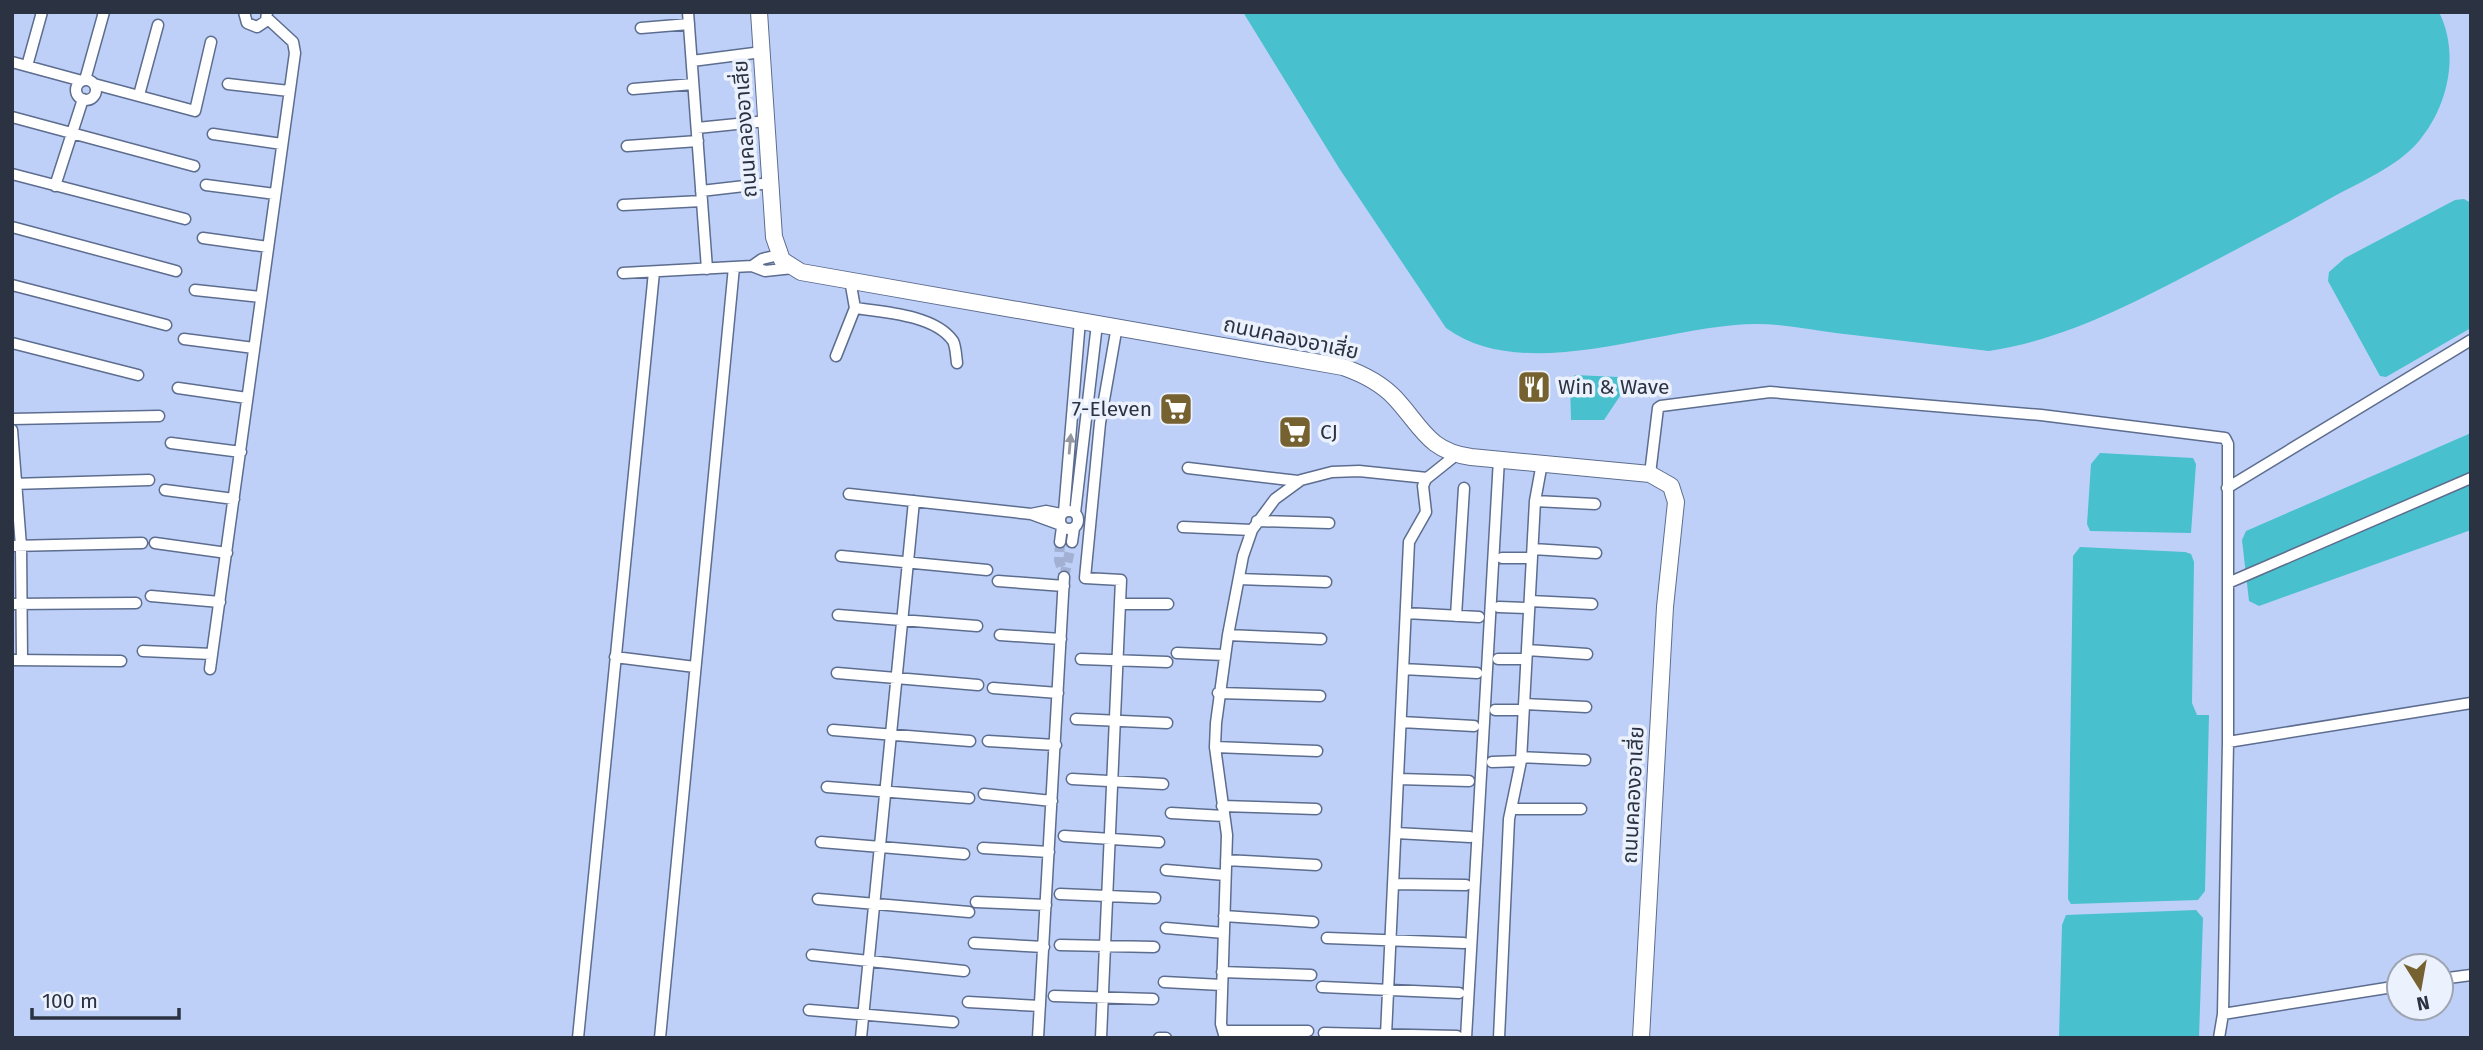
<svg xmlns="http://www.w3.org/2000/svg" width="2483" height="1050" viewBox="0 0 2483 1050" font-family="'Fira Sans','Noto Sans Thai',sans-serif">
	<rect width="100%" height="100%" fill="#bed0f7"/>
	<path fill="#48c0ce" d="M1243 12H2439C2460 54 2448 106 2419 141 2397 167 2360 182 2331 198 2286 224 2241 247 2195 271 2130 305 2062 340 1989 351 1938 345 1887 339 1836 333 1810 330 1783 324 1757 324 1664 324 1527 387 1446 328L1339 168Z
		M2464 199 2471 203V328L2386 377 2380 376 2328 281 2329 272 2345 258 2455 200Z
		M1575 375 1618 377 1620 396 1604 420H1571L1570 380Z
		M2471 433V530L2259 606 2249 601 2242 540 2246 531Z
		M2100 453 2193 458 2196 464 2191 533 2090 531 2087 524 2091 464Z
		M2080 547 2185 552 2191 554 2194 562 2192 703 2197 715H2209L2205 891 2198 900 2071 904 2068 899 2073 556Z
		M2196 910 2203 918 2199 1038H2059L2062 925 2066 915Z"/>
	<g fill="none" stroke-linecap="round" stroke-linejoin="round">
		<path stroke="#a1b0d3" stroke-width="10" stroke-dasharray="10 5" stroke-linecap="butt" d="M1060 542 1059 560 1064 577
			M1064 577 1072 542"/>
		<defs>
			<path id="street" d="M244 12 247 23 257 27 266 21 267 12
				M688 12 707 269
				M641 28 689 24
				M692 61 762 52
				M12 62 82 81
				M27 66 42 12
				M85 80 104 12
				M76 90a10 10 0 1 1 20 0a10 10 0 1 1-20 0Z
				M94 84 195 111 211 42
				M228 84 289 91
				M633 89 693 84
				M139 95 158 25
				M12 117 194 166
				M697 128 766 121
				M213 134 282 144
				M627 146 698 141
				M12 174 185 219
				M206 185 275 194
				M55 186 83 99
				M701 191 770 183
				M623 205 702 201
				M12 227 176 271
				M203 238 268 247
				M752 266 762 259 779 255
				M623 273 752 266 765 271 793 268
				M850 280 855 308C884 312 935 315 953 341 956 347 956 356 957 363
				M12 285 166 325
				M195 290 261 297
				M184 339 254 348
				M12 343 138 375
				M836 356 855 308
				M178 388 247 398
				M12 419 159 416
				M12 430 21 546 22 660
				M171 443 241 452
				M1188 468 1298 481
				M1650 474 1658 408 1661 406 1770 392 2041 415 2225 438 2228 444V742L2223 1014 2219 1038
				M12 484 149 480
				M2227 488 2471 340
				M165 490 234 499
				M849 494 1031 514 1046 511 1061 514
				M1535 501 1595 504
				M1060 520a9 9 0 1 1 18 0a9 9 0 1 1-18 0Z
				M1064 512 1080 320
				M1075 513 1097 324
				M1031 514 1061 525
				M1257 521 1329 523
				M1183 527 1252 530
				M1060 542 1062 527
				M1072 542 1074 528
				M155 543 227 553
				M12 546 142 543
				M1533 549 1596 553
				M841 556 987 570
				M1502 558H1532
				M1239 579 1326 582
				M998 581 1064 586
				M2228 583 2471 478
				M151 596 220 602
				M1530 601 1592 604
				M12 604 136 603
				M1120 604H1168
				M1499 607 1529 608
				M1406 613 1479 617
				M838 615 977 626
				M1456 616 1464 488
				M1000 635 1061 639
				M1228 635 1321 639
				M1527 650 1587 654
				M143 651 212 654
				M1177 653 1224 655
				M615 657 695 667
				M1081 659 1167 662
				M1498 659H1526
				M12 660 121 661
				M210 669 295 53 293 42 267 18
				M1403 669 1477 673
				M837 673 978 685
				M993 688 1058 693
				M1218 693 1320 696
				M1524 704 1586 707
				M1495 710H1523
				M1076 719 1167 723
				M1401 722 1474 726
				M833 730 970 741
				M988 741 1056 745
				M2228 742 2471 703
				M1215 747 1317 751
				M1521 757 1585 760
				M1492 762 1521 761
				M1072 779 1163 784
				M1398 779 1469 781
				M827 787 969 798
				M984 794 1052 801
				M1222 806 1316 809
				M1511 809H1581
				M1171 813 1224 816
				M1396 833 1470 837
				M1064 836 1159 842
				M821 842 964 854
				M983 848 1049 852
				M1226 860 1316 865
				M1166 870 1225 875
				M1393 884 1466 885
				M1060 894 1155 898
				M818 899 969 912
				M976 902 1046 905
				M1224 916 1313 922
				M1166 928 1224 933
				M1327 938 1464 943
				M974 943 1044 947
				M1060 945 1154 947
				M812 955 964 971
				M1222 972 1311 975
				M2441 979 2471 975
				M1164 982 1222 985
				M1322 987 1459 993
				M1054 996 1153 999
				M968 1002 1040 1006
				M809 1010 953 1022
				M2223 1014 2399 986
				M1223 1031H1308
				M1324 1033 1457 1036
				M1386 1035 1409 542 1426 512 1423 486 1426 479 1456 455
				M578 1038 654 272
				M660 1038 734 267
				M861 1038 914 501
				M1038 1038 1064 577
				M1101 1038 1121 580 1085 578 1100 423 1117 326
				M1159 1038H1166
				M1225 1038 1221 1024 1227 835 1215 747 1216 723 1228 635 1243 556 1252 530 1275 499 1301 480 1332 472 1359 471 1427 478
				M1466 1038 1499 459
				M1499 1038 1509 819 1521 761 1535 501 1542 463"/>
			<path id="secondary" d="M759 12 774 237 782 260 801 272 1343 367C1363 374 1381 383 1395 398 1422 427 1428 451 1471 457L1650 474 1671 486 1676 502 1665 607 1641 1038"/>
		</defs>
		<use href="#street" stroke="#5d6d8f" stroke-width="13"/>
		<use href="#secondary" stroke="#5d6d8f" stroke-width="18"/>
		<use href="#street" stroke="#fff" stroke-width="10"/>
		<use href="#secondary" stroke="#fff" stroke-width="16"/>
	</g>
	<defs><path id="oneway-solid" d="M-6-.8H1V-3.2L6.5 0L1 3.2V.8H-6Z" transform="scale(1.75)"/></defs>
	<use fill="#9598a0" href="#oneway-solid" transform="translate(1070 444) rotate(-85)"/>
	<defs>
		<symbol id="restaurant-square" viewBox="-11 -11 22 22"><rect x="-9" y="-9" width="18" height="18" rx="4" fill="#766130" stroke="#ebf1fd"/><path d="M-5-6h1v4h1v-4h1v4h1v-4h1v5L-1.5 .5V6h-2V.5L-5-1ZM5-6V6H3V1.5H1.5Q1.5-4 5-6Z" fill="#fff"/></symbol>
		<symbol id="supermarket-square" viewBox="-11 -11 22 22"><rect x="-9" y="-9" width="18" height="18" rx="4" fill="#766130" stroke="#ebf1fd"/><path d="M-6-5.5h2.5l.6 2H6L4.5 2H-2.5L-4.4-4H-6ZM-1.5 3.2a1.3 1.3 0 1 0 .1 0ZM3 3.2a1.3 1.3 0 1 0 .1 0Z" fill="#fff"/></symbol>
	</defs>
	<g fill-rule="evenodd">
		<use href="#restaurant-square" x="1515" y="368" width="38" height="38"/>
		<use href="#supermarket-square" x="1157" y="390" width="38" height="38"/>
		<use href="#supermarket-square" x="1276" y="413" width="38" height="38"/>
	</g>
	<g text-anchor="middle" stroke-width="7" stroke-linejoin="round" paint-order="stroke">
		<g font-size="21" fill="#2b3242" stroke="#ebf1fd">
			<text transform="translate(745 129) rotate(-94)" y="7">ถนนคลองอาเสี่ย</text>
			<text transform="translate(1291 338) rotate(12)" y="7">ถนนคลองอาเสี่ย</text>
			<text transform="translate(1633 795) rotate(-87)" y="7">ถนนคลองอาเสี่ย</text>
		</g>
		<g font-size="21" fill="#2b3242" stroke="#ebf1fd" text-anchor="start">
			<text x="1558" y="394">Win &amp; Wave</text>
			<text x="1152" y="416" text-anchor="end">7-Eleven</text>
			<text x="1320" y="439">CJ</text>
		</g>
	</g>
	<rect width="2483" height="1050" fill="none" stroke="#2b3242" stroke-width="28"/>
	<g transform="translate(2420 987) rotate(169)"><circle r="33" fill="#ebf1fd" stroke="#9ea5b2" stroke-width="2"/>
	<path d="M0-5L12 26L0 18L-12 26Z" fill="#766130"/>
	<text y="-10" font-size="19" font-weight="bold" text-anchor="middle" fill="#2b3242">N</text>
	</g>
	<path d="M32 1008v10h147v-10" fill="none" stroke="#2b3242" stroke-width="3.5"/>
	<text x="42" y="1008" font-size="21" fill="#2b3242" stroke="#ebf1fd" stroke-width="5" paint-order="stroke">100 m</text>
</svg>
